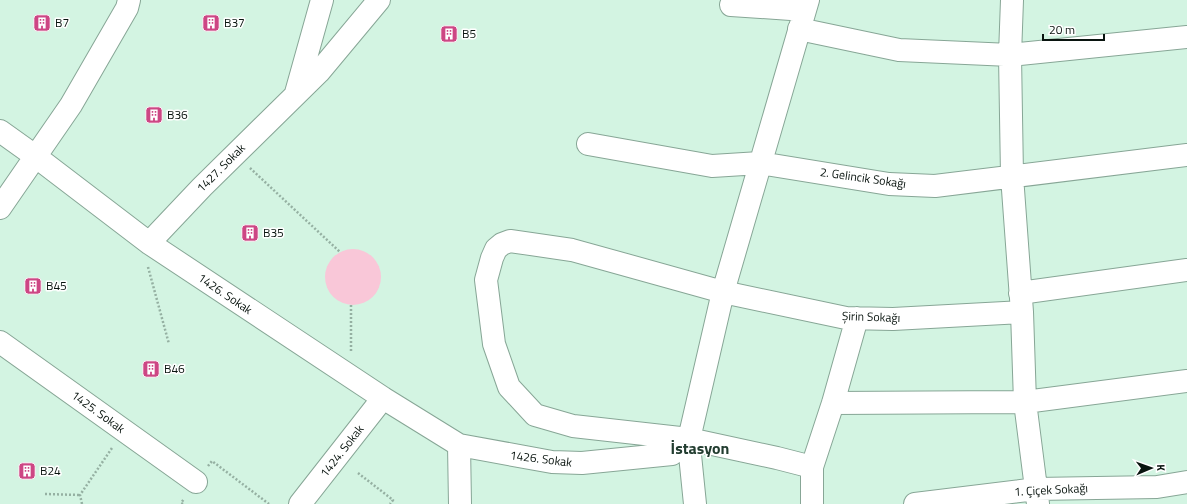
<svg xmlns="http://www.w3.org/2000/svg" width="1187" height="504" viewBox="0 0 1187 504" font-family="'Titillium Web',sans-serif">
	<rect width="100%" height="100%" fill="#d3f4e2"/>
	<path fill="#f9c7d8" d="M325 277a28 28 0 1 1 56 0a28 28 0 1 1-56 0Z"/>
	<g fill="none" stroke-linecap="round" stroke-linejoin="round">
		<defs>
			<path id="minor" d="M1012 0 1010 55 1012 176 1022 312 1025 402 1038 504
				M731 5 805 10
				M799 29 899 50 1010 55 1187 37
				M296 93 322 0
				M0 131 35 156 149 243 383 398 459 445 552 462 582 463 672 454
				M588 144 712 166 760 163 889 184 935 186 1187 155
				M0 208 71 105 127 8 129 0
				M149 243 202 187 319 72 379 0
				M1020 293 1187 270
				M0 342 196 482
				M833 403 1025 402 1187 381
				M459 445 460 504
				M812 467 833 403 857 318
				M300 504 383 398
				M695 504 689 445V439L723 292 808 0
				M812 504V467L777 458 689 439 573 426 535 415 509 387 494 344 486 280 492 258 496 249 502 244 510 241 572 250 723 292 846 318 893 319 1022 312
				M915 504 1036 489 1157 487 1187 482"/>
		</defs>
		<use href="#minor" stroke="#87a696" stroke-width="24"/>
		<path stroke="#95b0a2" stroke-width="2.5" stroke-dasharray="2 2" stroke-linecap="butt" d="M250 168 340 252
			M148 267 169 344
			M351 305V351
			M208 466 212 461 269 504
			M358 473 393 500 390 504
			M45 494 80 495
			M82 504 80 495 112 448
			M183 504 181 503 184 499"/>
		<use href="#minor" stroke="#fff" stroke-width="22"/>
	</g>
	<defs>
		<symbol id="building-square" viewBox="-11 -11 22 22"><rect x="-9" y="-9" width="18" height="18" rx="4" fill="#cd4684" stroke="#fff"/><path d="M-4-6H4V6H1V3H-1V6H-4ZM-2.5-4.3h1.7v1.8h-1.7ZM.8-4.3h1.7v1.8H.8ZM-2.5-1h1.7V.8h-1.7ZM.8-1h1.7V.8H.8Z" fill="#fff"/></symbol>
	</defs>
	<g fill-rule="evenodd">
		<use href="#building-square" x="32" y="13" width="20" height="20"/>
		<use href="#building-square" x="201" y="13" width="20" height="20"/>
		<use href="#building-square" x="439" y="24" width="20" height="20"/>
		<use href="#building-square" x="144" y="105" width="20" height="20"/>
		<use href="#building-square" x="240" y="223" width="20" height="20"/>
		<use href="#building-square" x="23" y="276" width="20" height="20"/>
		<use href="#building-square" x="141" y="359" width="20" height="20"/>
		<use href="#building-square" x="17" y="461" width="20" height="20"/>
	</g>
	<g text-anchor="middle" stroke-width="3" stroke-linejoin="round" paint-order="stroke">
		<g font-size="12" fill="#09140f" stroke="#fff" text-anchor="start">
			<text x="55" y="27">B7</text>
			<text x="224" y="27">B37</text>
			<text x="462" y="38">B5</text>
			<text x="167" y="119">B36</text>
			<text x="263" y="237">B35</text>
			<text x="46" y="290">B45</text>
			<text x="164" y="373">B46</text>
			<text x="40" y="475">B24</text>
		</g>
		<g font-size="12" fill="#09140f" stroke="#fff">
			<text transform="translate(221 168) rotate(-45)" y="4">1427. Sokak</text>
			<text transform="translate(863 178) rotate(8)" y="4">2. Gelincik Sokağı</text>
			<text transform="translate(225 294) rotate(34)" y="4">1426. Sokak</text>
			<text transform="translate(871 317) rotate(2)" y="4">Şirin Sokağı</text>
			<text transform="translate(98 412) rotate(36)" y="4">1425. Sokak</text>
			<text transform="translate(342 451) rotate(-52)" y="4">1424. Sokak</text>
			<text transform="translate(541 459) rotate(7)" y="4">1426. Sokak</text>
			<text transform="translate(1051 490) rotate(-3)" y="4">1. Çiçek Sokağı</text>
		</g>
		<g font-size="16" font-weight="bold" fill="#223d30" stroke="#fff">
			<text x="700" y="454">İstasyon</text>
		</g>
	</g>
	<g transform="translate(1151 468) rotate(88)" stroke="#ffffff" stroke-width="3" paint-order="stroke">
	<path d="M0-3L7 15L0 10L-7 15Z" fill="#09140f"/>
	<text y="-6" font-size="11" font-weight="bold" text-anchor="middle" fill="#09140f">K</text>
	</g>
	<path d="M1043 34v6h61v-6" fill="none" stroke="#09140f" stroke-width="2"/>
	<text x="1049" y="34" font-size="12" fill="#09140f" stroke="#ffffff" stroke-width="3" paint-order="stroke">20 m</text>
</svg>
